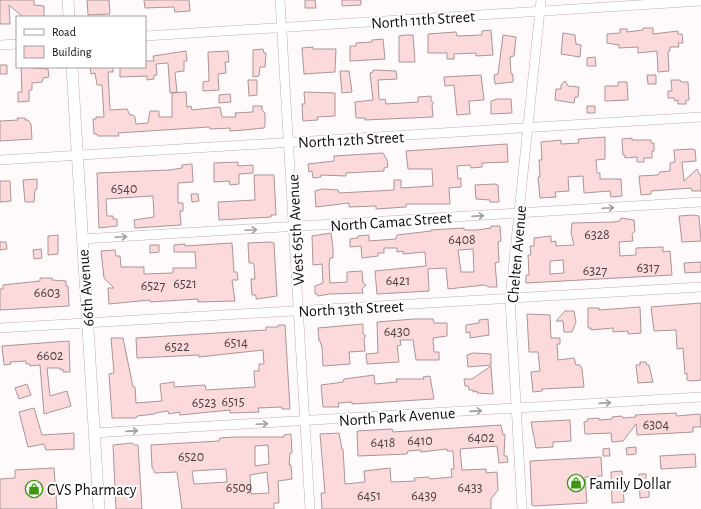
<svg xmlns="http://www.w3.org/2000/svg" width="701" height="509" viewBox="0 0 701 509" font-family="'Alegreya Sans',sans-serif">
	<rect width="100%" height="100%" fill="#fefafc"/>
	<path fill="#fcdadc" stroke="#ab9495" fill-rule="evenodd" d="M0 0H34V5L44 6V17H23L9 5 10 24H0Z
		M87 0H109L110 14 88 15Z
		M144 0H189L190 11 175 12 174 7 145 8Z
		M305 0H315L316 8H305Z
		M342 0H361V5L342 6Z
		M643 28H653V34L678 31V34H682L683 43H678L679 47H670V51H668L669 71 658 72 657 51 638 53V47L619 48V45L607 43V34L620 33V29H627V32L643 30Z
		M491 30 493 55 476 56V53L454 54V59H447V53H428V34L456 32 457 36 482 35V31Z
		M563 33 575 35 576 44 581 45 580 57 561 54Z
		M406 35H413L415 62H399V36Z
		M503 35 516 37 514 56 510 57 511 74H513V82L495 84 494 75 498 74Z
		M383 39 385 59 350 61V46H356V43L372 42V40Z
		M313 47V49H336L335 72 304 74 302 48Z
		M263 49 264 53H266L265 67H260L259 76 253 77V50Z
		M186 51 187 61H184V71L176 72 175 73 177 92 170 93 168 63 156 64 157 75H154V79L147 80V76L120 77V67H145V61H154L153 56Z
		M228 51 229 62H225L226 73 218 74 219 90 203 91V82L209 81 208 52Z
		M595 57 596 66H587V58Z
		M0 65H7V74H0Z
		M21 67 48 69 49 77 43 78 42 82 32 83V90H29V101L18 102V92H22Z
		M90 67H113V72H108L110 110 127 109 130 115H133L135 117 136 124 148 123 150 111H159V117H172V93L186 92 187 107 191 106 192 110 220 107 222 117H236L235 113 253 112V106H262V110L265 113V126L264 128 244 130 230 131V128L210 129 209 127 118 133 119 136H98L97 134H94L93 119H96V117H104L102 85H97L95 73 91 74Z
		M373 70 396 71 397 79 378 80 379 98 380 100 385 99 386 104 418 102V97L431 96V101L434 103 432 105 433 117 365 120V118H356L355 102 373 100 370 73 373 72Z
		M340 71H349L352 92 342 93Z
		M481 75 484 100 469 101 470 114 457 115 454 85 445 86 444 77Z
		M647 75H656V84H648Z
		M248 80H257V95L249 96Z
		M671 80H680L681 82H688L689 100H686V104H678V100L675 101 674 98H668V91H672Z
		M565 81 568 86 579 87 578 97H575L574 103 555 100 556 89H561V85Z
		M618 82H627L628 100 605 101V86H618Z
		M304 92 335 93V116L317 117 318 120 303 121 302 104H305Z
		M230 94 231 102 219 103V95Z
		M497 99H511L512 113 491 114V101Z
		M587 106H595V113H587Z
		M17 118H25V120H28L31 124 32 139 0 141V121L18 120Z
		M605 137V159L596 160 597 173H600V179H621L622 196 611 197 610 191 584 193 583 176 568 177 569 191 555 192 556 197 540 198 538 177H540L539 160H542L541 142 561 140V144L579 143 578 139Z
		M632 138V140H651V143H654V151H652V158H644V162H637V157L625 158V155H623L622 139Z
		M507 144 508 162 482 163V167L471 168 470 165 457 166 458 179 461 178V187L449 188 450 204H406V207L376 209V206L349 207V203L316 207 315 191 322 189 338 190 339 193 394 190V180H401V188L433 186 432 169H408L406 151Z
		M692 149 695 150 696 161 682 162 684 181 697 169 701 177V191H692L691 188 651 191V194L641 195 639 176 658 175 660 172 670 171V163L675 162 674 150Z
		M383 153 387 160 388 167 384 168V171L346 173V176L321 175V177L313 178 312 171 309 172 308 164 334 161V156Z
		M238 162V166L253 165V173L239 174V184L230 185 229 181 214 182V163Z
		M192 164 193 182 178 183V203H183V211H180L181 225 135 228 134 220 154 217 153 196H151L106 199 107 216H113V219H117V226L99 228 97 173 169 170 182 168V165Z
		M254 175H274L276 215H271V217L219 220 218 202 255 200Z
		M37 179V189L35 190 34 202H25L23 180Z
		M0 181H10L11 201 0 202Z
		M495 184 498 185 499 202H490V200L476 199 475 185Z
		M191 194H198L199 201 192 202Z
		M694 215 699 216 701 241 682 242 679 216Z
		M621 218 634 220 635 231 632 234 633 241 619 242 620 256 636 255V248L663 247V252L670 251 672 275 526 283V275H529L528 255H531L530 246H534V238L551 236V242L556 241V246L574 245 571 233 572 223 614 222 620 221ZM563 260 564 273 550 274V261Z
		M491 226H500L501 241 498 242 499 262 495 263 497 287H488L487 286 484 285 448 289 446 268 428 269 429 291 377 294 375 271 426 266 425 252 403 254V251L397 252V248H384V253H378V256L362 258 361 246 350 247V239L358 238V236L369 235V241L396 239 397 235 431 231V230L464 228V230H477L491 228ZM473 249 474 272H461L458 250Z
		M331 233 333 248V258H330L329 264 330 283 347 282V272L362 271 363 283 366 285 362 289 363 293 329 294 318 296 317 294H315V286L323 283 322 264 313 265 312 236Z
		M58 235V254L48 255V236Z
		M0 242H6L7 249 0 250Z
		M270 242 274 243 277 296 256 299V295H252L251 279H255L254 265 253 263H249L248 243Z
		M232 243 234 272H237L238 280H232L235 301 198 302V299L150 302V300L109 304 108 288H114L104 278 101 251 115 250 116 256H120L121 267H144V274L173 273V268H196L195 252H174V245L185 244V246Z
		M150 245H159V252L150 253Z
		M41 249 42 258 34 259 33 250Z
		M701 262V272L685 273 684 263Z
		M40 278H52V280L66 281V286H68L69 306 0 310V289H3V285L40 281Z
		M701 303V380L692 381 687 380V373L685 374 683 348 677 349 676 330 654 331 651 307Z
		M640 307 641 333 628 334V331L613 332V328L591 330V328H588V308H599V310Z
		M565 311H574L576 322 572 332H564L563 321H556Z
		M527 314 550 315 551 338H560V344H557L558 360 574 358 576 365H580L582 369 584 387 542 389V391L533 392 531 372 540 371 538 352H529Z
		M414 319H433L434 323H447V336L433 338 434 352H439V360H416L413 340H400L401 345 397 346 399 362 367 364 366 354 378 353 377 322Z
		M488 319 489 335 470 338V332L466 333V325L479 323V320Z
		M363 324V334L366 336 364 338 365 351 349 352 350 364 323 366 322 347 320 341H319L318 328Z
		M278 325H285L290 409H282V407L258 408 259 412 230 413V410L180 415 179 412 169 414 168 411 155 413V414L137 416 136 418H112L109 374 114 373 111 338H123L133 387H135L136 403 162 401 160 384 174 382V387L205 385 206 390 255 387 254 371H259V364H264L263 350 199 357V355L137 358 136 338 266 330V327H278Z
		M69 341 70 372H63V369L60 370V368H47L50 396 67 391 71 406 44 414 40 365 30 366V364H26V361L10 362 11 364 4 365 2 346Z
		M473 353 491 354V365L468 367 467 355Z
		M640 362H646L647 365H649L653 382 638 383 636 365H640Z
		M491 366 493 394 477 393V391L473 392V390H469L468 386H465L464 379H472Z
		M374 375 375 384 397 382 396 379H424L423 377 430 376 434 399 352 404V402L338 403 339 407H323L321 385 343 382 344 379Z
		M27 384 31 395 19 399 15 388Z
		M34 408 42 435 74 433V449L46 450 44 444 28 447 19 412Z
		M676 413 677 416 700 414 701 427H693V432L637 435 636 424 623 441 612 442 611 433 585 434 584 422 588 421 587 419 599 418V420L612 419V417L622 416 623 418 636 417 635 415Z
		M570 420 571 441 553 442V447L536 448 531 422Z
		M501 425 503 435 505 434 504 456H507L508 462 499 463 497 446 460 449 462 470 486 469V473L497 472 498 490 491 499V509H322L321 493H325L320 434 339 433 342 449H343L345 484 365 482 364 471 390 468 391 482 415 481 414 478 429 477 430 479 452 477 451 469H454L453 451H447V449L421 452V450L408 451 407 454 358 456 357 431 392 429 393 432Z
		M291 434 292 453H290L289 465H291L292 479 278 481 279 503H274V509H182L177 472 155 473 152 467 151 445 219 441 220 438 235 437H284V435ZM268 445 269 464 255 466V446ZM226 469 227 482 194 484 192 471ZM267 472 269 493 251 494 250 475Z
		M132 443 134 445H138L142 509H116L113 445Z
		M636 447V454L627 455 626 448Z
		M609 448 610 456H603V449Z
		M695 454 696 467 661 469 660 456Z
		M601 457 602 476 585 477 587 503 534 506 532 505 530 461Z
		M54 468 57 509H0V479L15 478V470Z
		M622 471 624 502 612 503 611 472Z
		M639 474H646V480L649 483V497L640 498Z"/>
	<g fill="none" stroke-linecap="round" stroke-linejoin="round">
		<defs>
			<path id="minor" d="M280 0 310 509
				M145 36 701 1
				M0 45 17 44
				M0 160 701 117
				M82 239 701 202
				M0 328 701 287
				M93 433 701 397
				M522 509 510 299 541 0"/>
			<path id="tertiary" d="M68 0 69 17
				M72 67 99 509"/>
		</defs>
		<use href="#minor" stroke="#c0acb8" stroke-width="10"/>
		<use href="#tertiary" stroke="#c0acb8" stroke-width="12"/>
		<use href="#minor" stroke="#fff" stroke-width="9"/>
		<use href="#tertiary" stroke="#fff" stroke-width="11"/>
	</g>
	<defs><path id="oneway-shaft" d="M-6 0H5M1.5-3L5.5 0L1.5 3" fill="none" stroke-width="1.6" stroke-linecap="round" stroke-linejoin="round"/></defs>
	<g stroke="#a19e9f">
		<use href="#oneway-shaft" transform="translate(608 208) rotate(-3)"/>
		<use href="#oneway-shaft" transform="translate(478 216) rotate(-4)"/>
		<use href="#oneway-shaft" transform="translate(251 230) rotate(-3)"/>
		<use href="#oneway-shaft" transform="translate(121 237) rotate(-3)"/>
		<use href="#oneway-shaft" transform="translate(605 403) rotate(-4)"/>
		<use href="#oneway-shaft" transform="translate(476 411) rotate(-4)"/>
		<use href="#oneway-shaft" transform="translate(262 424) rotate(-3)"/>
		<use href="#oneway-shaft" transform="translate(132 431) rotate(-4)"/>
	</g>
	<defs>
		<symbol id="shop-ring" viewBox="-11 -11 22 22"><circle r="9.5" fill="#fff" stroke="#3e9710" stroke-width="1.5"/><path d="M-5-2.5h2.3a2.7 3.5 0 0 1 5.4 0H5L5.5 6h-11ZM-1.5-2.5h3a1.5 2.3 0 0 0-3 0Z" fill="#3e9710"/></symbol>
	</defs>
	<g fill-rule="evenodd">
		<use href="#shop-ring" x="566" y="473" width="20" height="20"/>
		<use href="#shop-ring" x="24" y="479" width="20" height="20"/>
	</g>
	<g text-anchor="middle" stroke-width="4" stroke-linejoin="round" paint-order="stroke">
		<g font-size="14" fill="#4d4043">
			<text x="124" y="193">6540</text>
			<text x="597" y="239">6328</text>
			<text x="462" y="244">6408</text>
			<text x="648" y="272">6317</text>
			<text x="595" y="275">6327</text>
			<text x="398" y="285">6421</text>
			<text x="185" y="288">6521</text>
			<text x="153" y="290">6527</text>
			<text x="47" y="297">6603</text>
			<text x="397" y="336">6430</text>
			<text x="236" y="347">6514</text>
			<text x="177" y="351">6522</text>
			<text x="50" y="360">6602</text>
			<text x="233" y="406">6515</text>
			<text x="204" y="407">6523</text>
			<text x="656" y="429">6304</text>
			<text x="481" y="442">6402</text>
			<text x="420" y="445">6410</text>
			<text x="383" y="447">6418</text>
			<text x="191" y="461">6520</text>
			<text x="239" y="492">6509</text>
			<text x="470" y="492">6433</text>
			<text x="369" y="500">6451</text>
			<text x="424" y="500">6439</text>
		</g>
		<g font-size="16" fill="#130c10" stroke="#fff">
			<text transform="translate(423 19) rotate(-4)" y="6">North 11th Street</text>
			<text transform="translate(351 139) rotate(-3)" y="6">North 12th Street</text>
			<text transform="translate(391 221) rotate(-4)" y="6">North Camac Street</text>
			<text transform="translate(295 230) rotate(-93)" y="6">West 65th Avenue</text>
			<text transform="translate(516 254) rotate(-85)" y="6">Chelten Avenue</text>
			<text transform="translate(85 288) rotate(-94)" y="6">66th Avenue</text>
			<text transform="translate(351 308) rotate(-3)" y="6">North 13th Street</text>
			<text transform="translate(397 416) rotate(-4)" y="6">North Park Avenue</text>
		</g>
		<g font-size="16" fill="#130c10" stroke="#fff" text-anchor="start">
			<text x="589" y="489">Family Dollar</text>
			<text x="47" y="495">CVS Pharmacy</text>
		</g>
	</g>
	<rect x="16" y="16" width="130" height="52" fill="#ffffff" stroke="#a19e9f"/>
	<rect x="24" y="29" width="20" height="6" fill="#ffffff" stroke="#a19e9f"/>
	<text x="52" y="36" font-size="12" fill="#130c10">Road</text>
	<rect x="24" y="46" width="20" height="12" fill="#fcdadc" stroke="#a19e9f"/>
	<text x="52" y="56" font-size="12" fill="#130c10">Building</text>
</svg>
